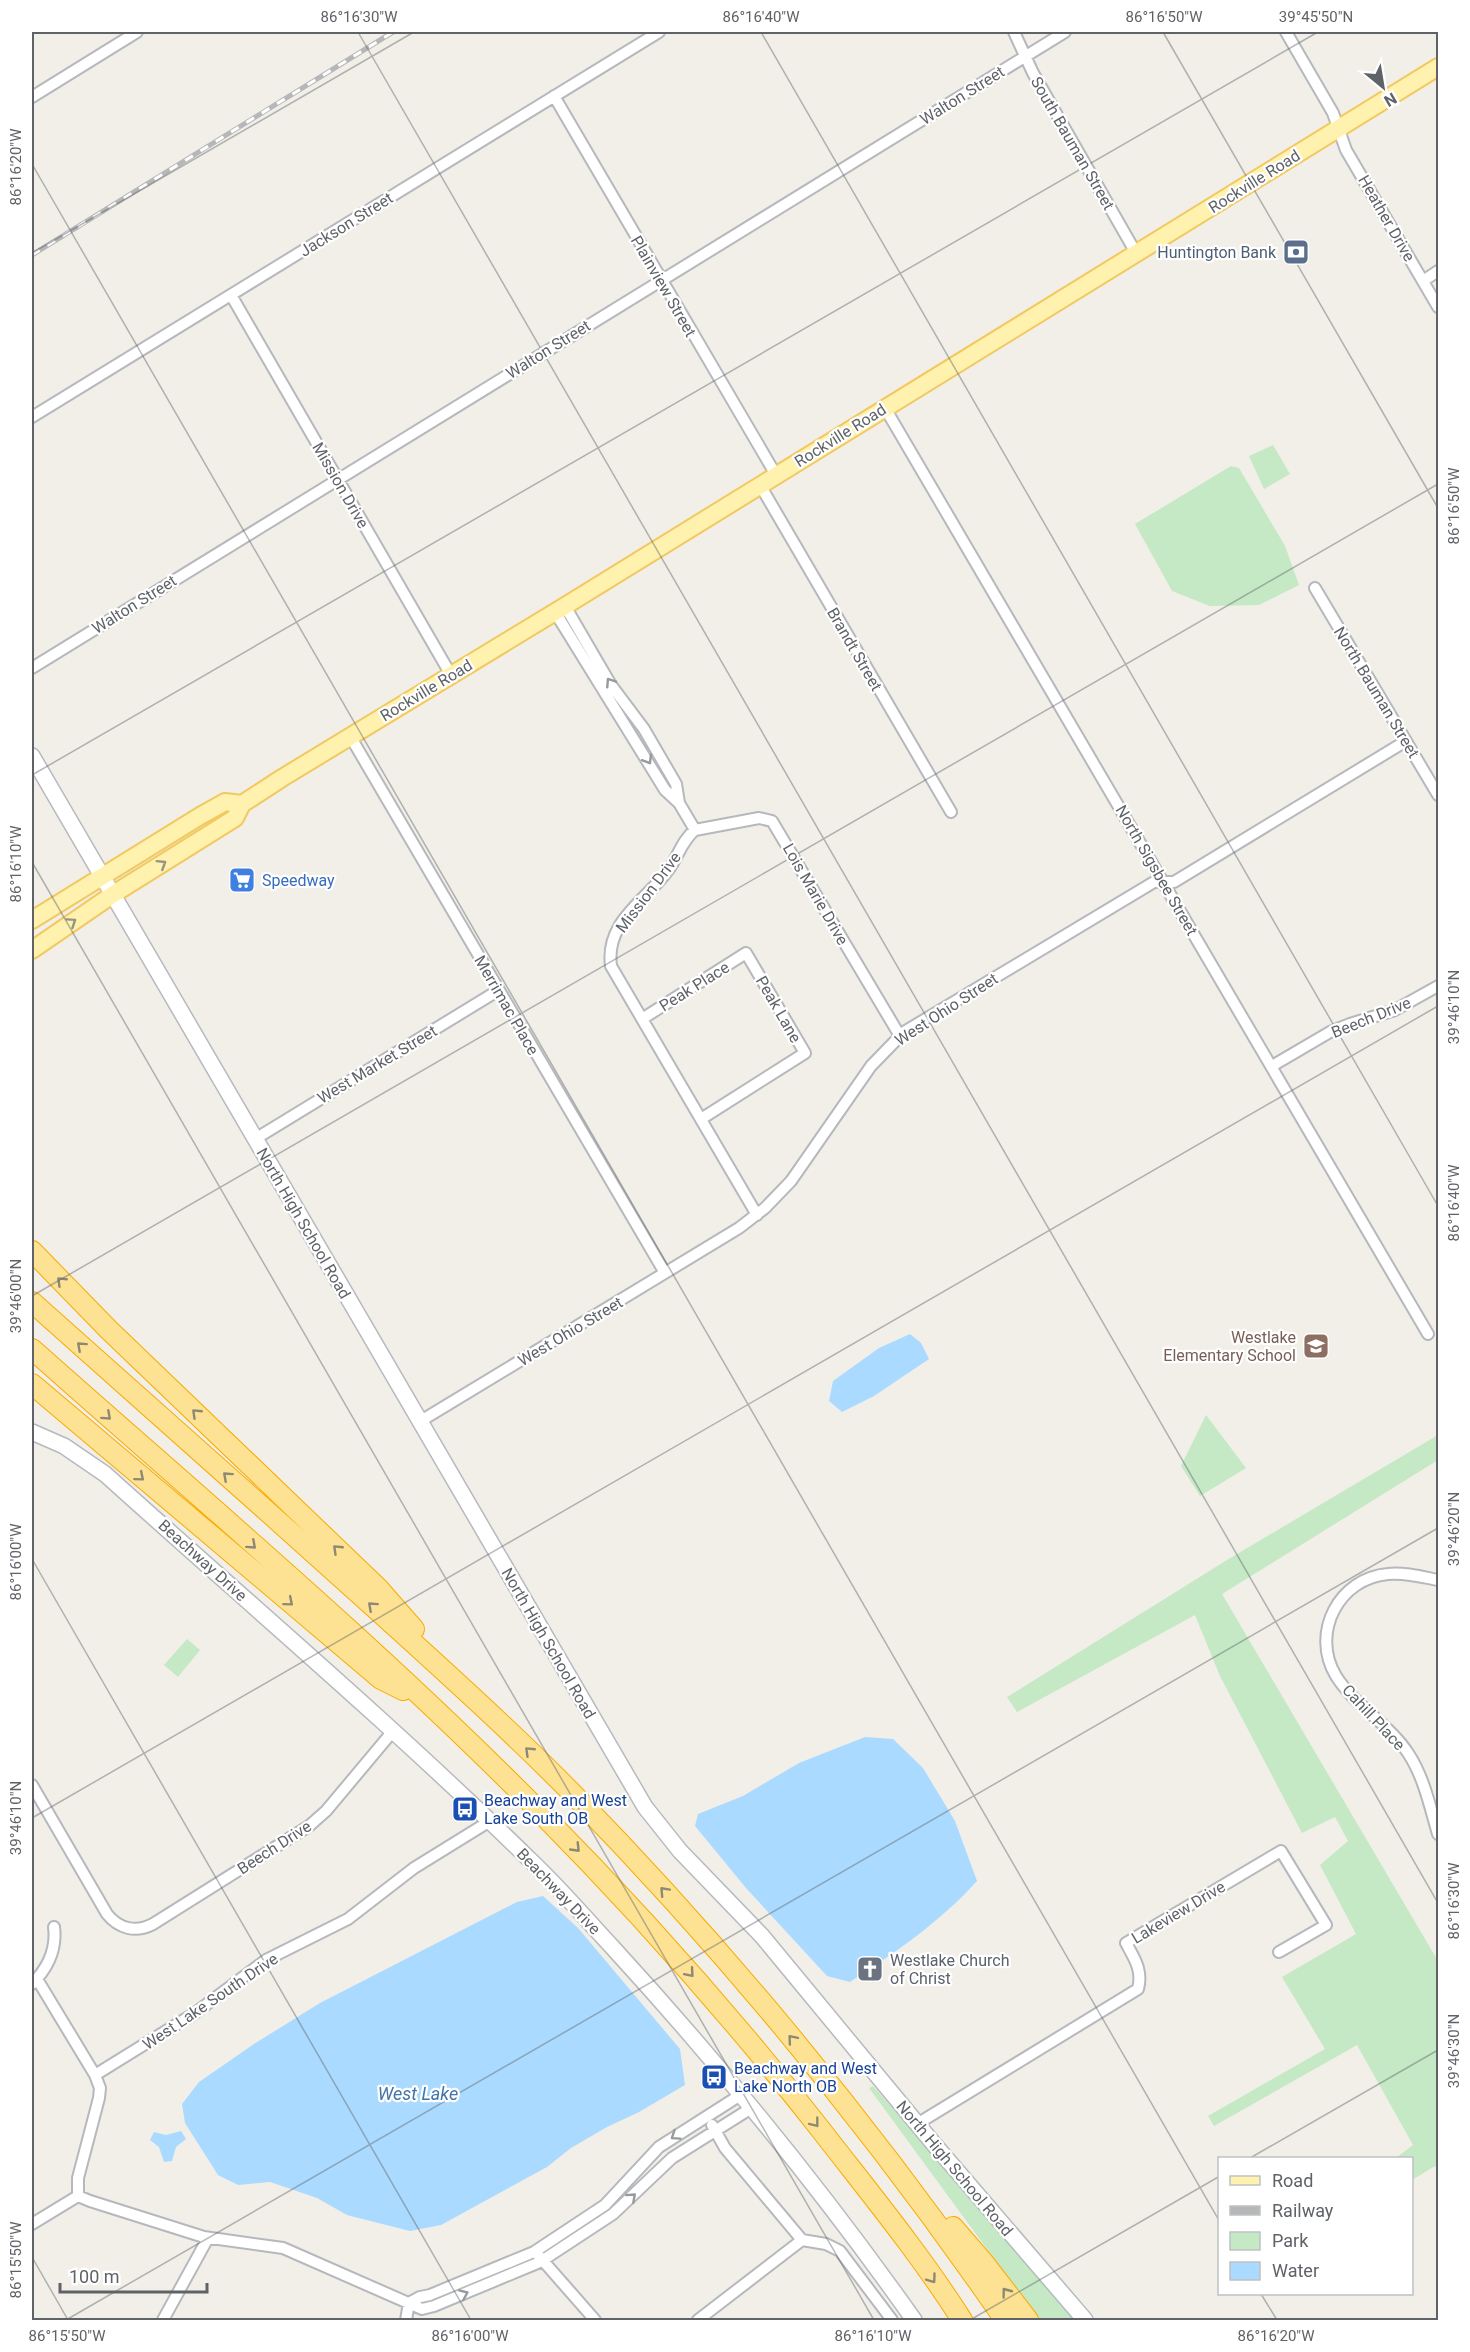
<svg xmlns="http://www.w3.org/2000/svg" width="1470" height="2352" viewBox="0 0 1470 2352" font-family="Roboto,sans-serif">
	<rect width="100%" height="100%" fill="#f1efe8"/>
	<path fill="#c5e8c5" d="M1273 445 1290 474 1264 489 1249 456Z
		M1231 466 1239 468 1285 546 1299 585 1259 605 1210 606 1172 591 1135 524Z
		M1206 1415 1246 1468 1200 1496 1181 1466Z
		M1438 1435V1460L1222 1594 1438 1961V2172L1435 2166 1412 2180V2158H1396L1413 2145 1357 2045 1214 2126 1208 2116 1325 2049 1282 1977 1356 1934 1320 1865 1348 1841 1335 1817 1302 1833 1220 1676 1195 1615 1017 1712 1007 1697 1227 1560Z
		M187 1639 200 1650 178 1677 164 1665Z
		M873 2086 1077 2320H1039L869 2088Z"/>
	<path fill="#aadaff" d="M910 1334 921 1343 929 1359 874 1396 842 1412 829 1401 833 1381 879 1348Z
		M865 1737 893 1739 923 1768 955 1821 977 1881C940 1922 896 1952 850 1982L827 1976 746 1888 695 1826 698 1814 743 1796 799 1763Z
		M543 1896 578 1928 680 2049 685 2085 639 2112 607 2127 571 2148 547 2167 441 2225 410 2231 347 2215 317 2198 270 2182 238 2185 218 2175 185 2123 182 2104 199 2082 254 2044 320 2003 517 1902Z
		M181 2131 186 2139 176 2147 172 2161 164 2162 159 2147 150 2140 154 2132 166 2135Z"/>
	<g fill="none" stroke-linecap="round" stroke-linejoin="round">
		<defs>
			<path id="street" d="M1014 32 1033 73 1136 253
				M1286 32 1333 113 1346 150 1438 307
				M554 96 776 475
				M32 97 137 32
				M1423 281 1438 271
				M231 295 451 675
				M885 408 1428 1334
				M32 417 659 32
				M760 485 951 812
				M1315 588 1438 795
				M565 606 611 685 644 729 676 784 679 803 695 830
				M555 612 665 790 679 803
				M32 668 1065 32
				M350 736 665 1273
				M695 830C682 840 678 857 669 869 646 901 605 921 611 966L757 1215
				M695 830 759 818 772 821 900 1036
				M642 1019 746 953 805 1053 701 1119
				M1272 1066 1330 1032 1350 1024 1395 1010 1438 986
				M255 1139 499 990
				M419 1422 739 1228 765 1208 791 1181 871 1066 904 1032 1154 882H1174L1406 741
				M1438 1580C1423 1577 1404 1572 1388 1574 1339 1578 1310 1633 1336 1676 1354 1705 1389 1724 1408 1753 1424 1777 1430 1807 1438 1834
				M32 1785 107 1914C119 1929 136 1933 153 1924L309 1826 326 1811 393 1731
				M37 1979 95 2075 100 2088 99 2098 78 2178V2196
				M32 1984C48 1968 57 1950 54 1927
				M95 2075 195 2013 266 1960 348 1919 414 1868 490 1821
				M917 2124 1138 1989C1143 1970 1134 1958 1126 1943L1281 1851 1326 1925 1279 1952
				M712 2125 725 2148 802 2240 826 2244 840 2251 892 2320
				M78 2196 90 2201 204 2237 283 2248 422 2309 434 2306 540 2262 613 2214 672 2158 753 2107
				M32 2224 78 2196
				M538 2255 595 2320
				M409 2303 420 2297 430 2295 534 2252 605 2205 659 2147 742 2094
				M163 2320 208 2238
				M406 2320 409 2303
				M698 2320 802 2240"/>
			<path id="secondary" d="M32 756 645 1807 680 1851 762 1936 933 2143 1085 2320
				M32 1432 64 1446 105 1474C247 1602 392 1725 529 1859 559 1887 586 1919 614 1949 722 2067 822 2190 914 2320"/>
			<path id="primary" d="M32 920 200 816 225 802 242 804
				M32 950 112 895 235 818 242 804 282 778 565 606 1438 67"/>
			<path id="highway" d="M32 1251 109 1330 379 1589 414 1629
				M32 1302C147 1405 262 1506 376 1609 443 1670 510 1730 573 1794 732 1957 876 2133 1005 2320
				M32 1349C202 1500 378 1648 538 1810 638 1911 733 2018 821 2130 869 2192 920 2254 962 2320
				M32 1384 381 1679 403 1690
				M953 2227 984 2263 1028 2320"/>
		</defs>
		<use href="#street" stroke="#b5b8bc" stroke-width="14"/>
		<use href="#secondary" stroke="#b6babf" stroke-width="18"/>
		<use href="#primary" stroke="#f2c960" stroke-width="20"/>
		<use href="#highway" stroke="#f9ab00" stroke-width="22"/>
		<use href="#street" stroke="#fff" stroke-width="10"/>
		<use href="#secondary" stroke="#fff" stroke-width="15"/>
		<use href="#primary" stroke="#fff2af" stroke-width="16"/>
		<use href="#highway" stroke="#fde293" stroke-width="20"/>
		<defs>
			<path id="rail" d="M32 255 393 32"/>
		</defs>
		<use href="#rail" stroke="#b6b7b8" stroke-width="5"/>
		<use href="#rail" stroke="#fff" stroke-width="3" stroke-dasharray="9" stroke-linecap="butt"/>
	</g>
	<defs><path id="oneway-chevron" d="M-2-3.5L2.5 0L-2 3.5" fill="none" stroke-width="1.6" stroke-linecap="round" stroke-linejoin="round" transform="scale(1.5)"/></defs>
	<g stroke="#979a9d">
		<use href="#oneway-chevron" transform="translate(610 682) rotate(-123)"/>
		<use href="#oneway-chevron" transform="translate(648 760) rotate(59)"/>
		<use href="#oneway-chevron" transform="translate(675 2136) rotate(146)"/>
		<use href="#oneway-chevron" transform="translate(632 2197) rotate(-42)"/>
		<use href="#oneway-chevron" transform="translate(464 2294) rotate(-23)"/>
	</g>
	<g stroke="#979581">
		<use href="#oneway-chevron" transform="translate(162 864) rotate(-32)"/>
		<use href="#oneway-chevron" transform="translate(72 922) rotate(-34)"/>
	</g>
	<g stroke="#8e8975">
		<use href="#oneway-chevron" transform="translate(61 1281) rotate(-136)"/>
		<use href="#oneway-chevron" transform="translate(81 1346) rotate(-138)"/>
		<use href="#oneway-chevron" transform="translate(196 1413) rotate(-136)"/>
		<use href="#oneway-chevron" transform="translate(107 1416) rotate(42)"/>
		<use href="#oneway-chevron" transform="translate(227 1476) rotate(-138)"/>
		<use href="#oneway-chevron" transform="translate(140 1477) rotate(40)"/>
		<use href="#oneway-chevron" transform="translate(252 1545) rotate(42)"/>
		<use href="#oneway-chevron" transform="translate(337 1549) rotate(-136)"/>
		<use href="#oneway-chevron" transform="translate(289 1602) rotate(40)"/>
		<use href="#oneway-chevron" transform="translate(372 1606) rotate(-138)"/>
		<use href="#oneway-chevron" transform="translate(529 1751) rotate(-136)"/>
		<use href="#oneway-chevron" transform="translate(576 1848) rotate(46)"/>
		<use href="#oneway-chevron" transform="translate(664 1891) rotate(-133)"/>
		<use href="#oneway-chevron" transform="translate(690 1973) rotate(49)"/>
		<use href="#oneway-chevron" transform="translate(792 2039) rotate(-130)"/>
		<use href="#oneway-chevron" transform="translate(815 2123) rotate(52)"/>
		<use href="#oneway-chevron" transform="translate(932 2279) rotate(54)"/>
		<use href="#oneway-chevron" transform="translate(1006 2292) rotate(-127)"/>
	</g>
	<path fill="none" stroke="#5f6368" stroke-width="1.5" stroke-opacity="0.45" d="M358 32 1438 1903M761 32 1438 1206M1163 32 1438 508M32 164 1220 2222M32 253 414 32M32 775 1318 32M32 862 874 2320M32 1296 1438 484M32 1559 471 2320M32 1818 1438 1006M1250 2158 1438 2050M32 2257 68 2320M1261 2294 1277 2320M66 2320 1438 1528M970 2320 1220 2176"/>
	<defs>
		<symbol id="bank-square" viewBox="-11 -11 22 22"><rect x="-9" y="-9" width="18" height="18" rx="4" fill="#5c6f8a" stroke="#fff"/><path d="M-6-4H6V4H-6ZM0-2.3a2.3 2.3 0 1 0 0 4.6a2.3 2.3 0 1 0 0-4.6Z" fill="#fff"/></symbol>
		<symbol id="supermarket-square" viewBox="-11 -11 22 22"><rect x="-9" y="-9" width="18" height="18" rx="4" fill="#3f7fe0" stroke="#fff"/><path d="M-6-5.5h2.5l.6 2H6L4.5 2H-2.5L-4.4-4H-6ZM-1.5 3.2a1.3 1.3 0 1 0 .1 0ZM3 3.2a1.3 1.3 0 1 0 .1 0Z" fill="#fff"/></symbol>
		<symbol id="school-square" viewBox="-11 -11 22 22"><rect x="-9" y="-9" width="18" height="18" rx="4" fill="#8d6e63" stroke="#fff"/><path d="M0-5L7-2L0 1L-7-2ZM-4 1L0 2.5L4 1V4Q0 6-4 4Z" fill="#fff"/></symbol>
		<symbol id="bus-square" viewBox="-11 -11 22 22"><rect x="-9" y="-9" width="18" height="18" rx="4" fill="#1a4fb4" stroke="#fff"/><path d="M-5-6H5V4H4V6H2V4H-2V6H-4V4H-5ZM-3.5-4V0h7V-4ZM-3.5 1.2v1.5H-2V1.2ZM2 1.2v1.5H3.5V1.2Z" fill="#fff"/></symbol>
		<symbol id="church-square" viewBox="-11 -11 22 22"><rect x="-9" y="-9" width="18" height="18" rx="4" fill="#6b7280" stroke="#fff"/><path d="M-1.2-6h2.4v3.5h3.3v2.4h-3.3V6h-2.4V-.1h-3.3v-2.4h3.3Z" fill="#fff"/></symbol>
	</defs>
	<g fill-rule="evenodd">
		<use href="#bank-square" x="1281" y="237" width="30" height="30"/>
		<use href="#supermarket-square" x="227" y="865" width="30" height="30"/>
		<use href="#school-square" x="1301" y="1331" width="30" height="30"/>
		<use href="#bus-square" x="450" y="1794" width="30" height="30"/>
		<use href="#church-square" x="855" y="1954" width="30" height="30"/>
		<use href="#bus-square" x="699" y="2062" width="30" height="30"/>
	</g>
	<g text-anchor="middle" stroke-width="4.5" stroke-linejoin="round" paint-order="stroke">
		<g font-size="16" fill="#5f6368" stroke="#fff">
			<text transform="translate(962 95) rotate(-32)" y="6">Walton Street</text>
			<text transform="translate(1073 143) rotate(60)" y="6">South Bauman Street</text>
			<text transform="translate(1254 181) rotate(-32)" y="6">Rockville Road</text>
			<text transform="translate(1387 218) rotate(60)" y="6">Heather Drive</text>
			<text transform="translate(346 224) rotate(-32)" y="6">Jackson Street</text>
			<text transform="translate(664 286) rotate(60)" y="6">Plainview Street</text>
			<text transform="translate(548 349) rotate(-32)" y="6">Walton Street</text>
			<text transform="translate(840 435) rotate(-32)" y="6">Rockville Road</text>
			<text transform="translate(341 485) rotate(60)" y="6">Mission Drive</text>
			<text transform="translate(134 604) rotate(-32)" y="6">Walton Street</text>
			<text transform="translate(855 649) rotate(60)" y="6">Brandt Street</text>
			<text transform="translate(426 690) rotate(-31)" y="6">Rockville Road</text>
			<text transform="translate(1377 692) rotate(59)" y="6">North Bauman Street</text>
			<text transform="translate(1157 870) rotate(60)" y="6">North Sigsbee Street</text>
			<text transform="translate(648 892) rotate(-53)" y="6">Mission Drive</text>
			<text transform="translate(816 894) rotate(60)" y="6">Lois Marie Drive</text>
			<text transform="translate(694 986) rotate(-32)" y="6">Peak Place</text>
			<text transform="translate(507 1005) rotate(60)" y="6">Merrimac Place</text>
			<text transform="translate(779 1009) rotate(60)" y="6">Peak Lane</text>
			<text transform="translate(946 1009) rotate(-33)" y="6">West Ohio Street</text>
			<text transform="translate(1371 1017) rotate(-22)" y="6">Beech Drive</text>
			<text transform="translate(377 1064) rotate(-31)" y="6">West Market Street</text>
			<text transform="translate(304 1223) rotate(60)" y="6">North High School Road</text>
			<text transform="translate(570 1331) rotate(-31)" y="6">West Ohio Street</text>
			<text transform="translate(203 1560) rotate(42)" y="6">Beachway Drive</text>
			<text transform="translate(549 1643) rotate(60)" y="6">North High School Road</text>
			<text transform="translate(1374 1717) rotate(47)" y="6">Cahill Place</text>
			<text transform="translate(274 1847) rotate(-33)" y="6">Beech Drive</text>
			<text transform="translate(559 1891) rotate(46)" y="6">Beachway Drive</text>
			<text transform="translate(1178 1912) rotate(-31)" y="6">Lakeview Drive</text>
			<text transform="translate(210 2001) rotate(-34)" y="6">West Lake South Drive</text>
			<text transform="translate(955 2168) rotate(50)" y="6">North High School Road</text>
		</g>
		<g font-size="16" fill="#4e5e75" stroke="#fff" text-anchor="end">
			<text x="1276" y="258">Huntington Bank</text>
		</g>
		<g font-size="16" fill="#366cbe" stroke="#fff" text-anchor="start">
			<text x="262" y="886">Speedway</text>
		</g>
		<g font-size="16" fill="#785e54" stroke="#fff" text-anchor="end">
			<text x="1296" y="1343">Westlake<tspan x="1296" dy="18">Elementary School</tspan></text>
		</g>
		<g font-size="16" fill="#164399" stroke="#fff" text-anchor="start">
			<text x="484" y="1806">Beachway and West<tspan x="484" dy="18">Lake South OB</tspan></text>
			<text x="734" y="2074">Beachway and West<tspan x="734" dy="18">Lake North OB</tspan></text>
		</g>
		<g font-size="16" fill="#5b616d" stroke="#fff" text-anchor="start">
			<text x="890" y="1966">Westlake Church<tspan x="890" dy="18">of Christ</tspan></text>
		</g>
		<g font-size="18" font-style="italic" fill="#4174aa" stroke="#fff">
			<text x="418" y="2100">West Lake</text>
		</g>
	</g>
	<rect width="1470" height="2352" fill="none" stroke="#ffffff" stroke-width="66"/>
	<rect x="1218" y="2157" width="195" height="138" fill="#ffffff" stroke="#bfc1c3" stroke-width="1.5"/>
	<rect x="1230" y="2176" width="30" height="9" fill="#fff2af" stroke="#bfc1c3" stroke-width="1.5"/>
	<text x="1272" y="2187" font-size="18" fill="#5f6368">Road</text>
	<rect x="1230" y="2206" width="30" height="9" fill="#b6b7b8" stroke="#bfc1c3" stroke-width="1.5"/>
	<text x="1272" y="2217" font-size="18" fill="#5f6368">Railway</text>
	<rect x="1230" y="2232" width="30" height="18" fill="#c5e8c5" stroke="#bfc1c3" stroke-width="1.5"/>
	<text x="1272" y="2247" font-size="18" fill="#5f6368">Park</text>
	<rect x="1230" y="2262" width="30" height="18" fill="#aadaff" stroke="#bfc1c3" stroke-width="1.5"/>
	<text x="1272" y="2277" font-size="18" fill="#5f6368">Water</text>
	<g transform="translate(1383 87) rotate(150)" stroke="#ffffff" stroke-width="4.5" paint-order="stroke">
	<path d="M0-4.5L10 22L0 15L-10 22Z" fill="#5f6368"/>
	<text y="-9" font-size="16" font-weight="bold" text-anchor="middle" fill="#5f6368">N</text>
	</g>
	<path d="M60 2283v9h147v-9" fill="none" stroke="#5f6368" stroke-width="3"/>
	<text x="69" y="2283" font-size="18" fill="#5f6368" stroke="#ffffff" stroke-width="4.5" paint-order="stroke">100 m</text>
	<rect x="33" y="33" width="1404" height="2286" fill="none" stroke="#5f6368" stroke-width="2"/>
	<g font-size="15" text-anchor="middle" fill="#5f6368">
		<text x="359" y="22">86°16'30"W</text>
		<text x="761" y="22">86°16'40"W</text>
		<text x="1164" y="22">86°16'50"W</text>
		<text x="1316" y="22">39°45'50"N</text>
		<text transform="translate(16 167) rotate(-90)" y="5">86°16'20"W</text>
		<text transform="translate(1454 506) rotate(-90)" y="5">86°16'50"W</text>
		<text transform="translate(16 864) rotate(-90)" y="5">86°16'10"W</text>
		<text transform="translate(1454 1007) rotate(-90)" y="5">39°46'10"N</text>
		<text transform="translate(1454 1203) rotate(-90)" y="5">86°16'40"W</text>
		<text transform="translate(16 1296) rotate(-90)" y="5">39°46'00"N</text>
		<text transform="translate(1454 1529) rotate(-90)" y="5">39°46'20"N</text>
		<text transform="translate(16 1562) rotate(-90)" y="5">86°16'00"W</text>
		<text transform="translate(16 1818) rotate(-90)" y="5">39°46'10"N</text>
		<text transform="translate(1454 1901) rotate(-90)" y="5">86°16'30"W</text>
		<text transform="translate(1454 2051) rotate(-90)" y="5">39°46'30"N</text>
		<text transform="translate(16 2260) rotate(-90)" y="5">86°15'50"W</text>
		<text x="67" y="2341">86°15'50"W</text>
		<text x="470" y="2341">86°16'00"W</text>
		<text x="873" y="2341">86°16'10"W</text>
		<text x="1276" y="2341">86°16'20"W</text>
	</g>
</svg>
